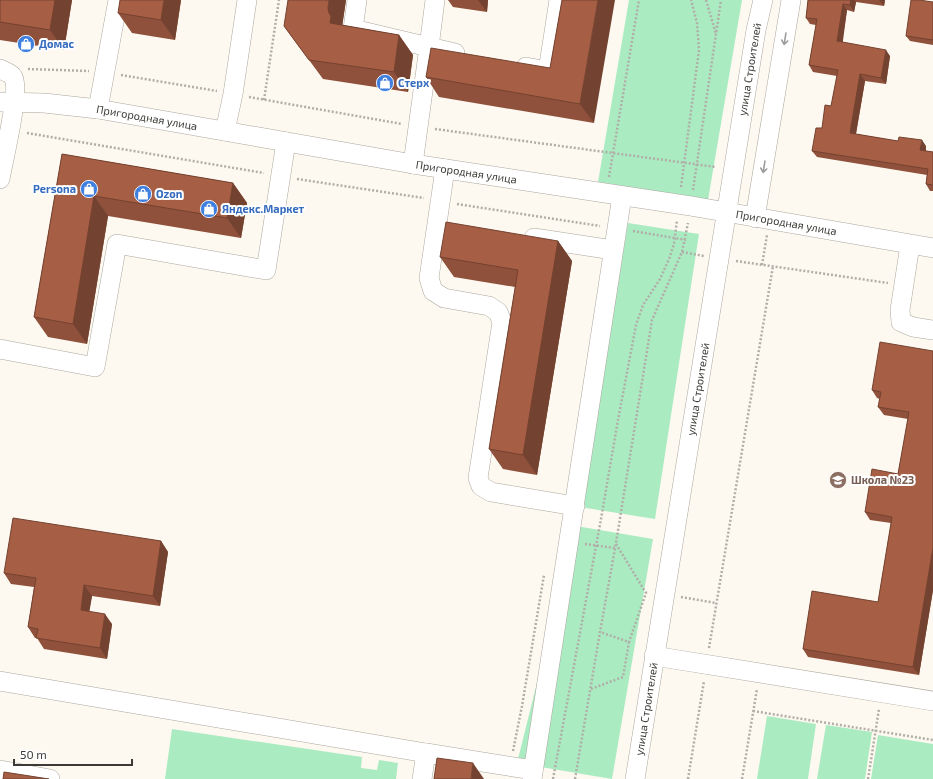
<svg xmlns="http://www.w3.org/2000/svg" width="933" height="779" viewBox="0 0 933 779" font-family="'Exo 2',sans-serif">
	<rect width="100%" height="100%" fill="#fdf9f0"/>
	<path fill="#abebc2" d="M629 0H742L708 200 598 182Z
		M628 223 699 234 655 519 580 507Z
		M576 526 653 539 612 779 517 763Z
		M767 716 816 724 808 779H757Z
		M826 725 872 732 865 779H817Z
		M172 729 362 757 361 768 377 770 379 760 398 763 396 779H165Z
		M878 735 933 744V779H871Z"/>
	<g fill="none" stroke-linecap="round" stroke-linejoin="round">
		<defs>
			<g id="minor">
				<path d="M357 0 353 29 429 47 413 164"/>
				<path d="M435 0 429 47 455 53"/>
				<path d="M526 67 548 71 559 0"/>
				<path d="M0 69C4 71 11 73 13 77 21 88 3 162 0 179"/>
				<path id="s1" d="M0 102 44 103 98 109 413 164 691 206 933 248"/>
				<path d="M98 109 118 0"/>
				<path d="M225 131 233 94 247 0"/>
				<path d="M445 169 429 278 433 291 444 298 489 306 498 312 502 322 478 478 481 486 491 492 575 506"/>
				<path d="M755 218 791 0"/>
				<path d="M534 238 613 250"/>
				<path d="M910 245 900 310 901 322 913 327 933 330"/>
				<path d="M0 349 95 367 117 244 266 270 286 142"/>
				<path d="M654 656 933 701"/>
				<path d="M0 681 426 753"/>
				<path d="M0 770 50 779"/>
				<path d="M422 779 426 753 533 770"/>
				<path d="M532 779 622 196"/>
				<path id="s2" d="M635 779 756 30 763 0"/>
			</g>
		</defs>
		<use href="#minor" stroke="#aba79f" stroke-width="20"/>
		<path stroke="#b0aea7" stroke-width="2.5" stroke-dasharray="2 2" stroke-linecap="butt" d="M706 0 716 34
			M28 69 89 71
			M121 75 217 91
			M249 97 402 124
			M264 100 279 0
			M435 129 716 167
			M27 133 264 173
			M609 177 639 0
			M297 179 424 198
			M681 187 699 50 697 23 691 0
			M693 190 721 0
			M457 204 600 226
			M633 231 686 240
			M682 252 704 256
			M736 261 888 283
			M762 265 767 235
			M585 544 615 548
			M616 544 646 593 629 642
			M681 597 716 603
			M709 648 773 266
			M591 689 623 677 629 642 600 632
			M753 711 933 740
			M513 751 522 706 544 575
			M553 779 601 519 618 420 636 325 643 305 660 279 669 259 674 244 677 220
			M575 779 600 632 616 543 652 320 682 252 688 223
			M688 779 704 681
			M742 779 757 689
			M868 779 879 709"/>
		<use href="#minor" stroke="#fff" stroke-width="19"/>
	</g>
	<path fill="#8f513b" d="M0 0H72L64 50 0 40Z
		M181 0 175 40 132 33 118 13Z
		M346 0 342 25 399 35 413 55 408 92 323 79 284 26Z
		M448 0H488L487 12 453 7Z
		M562 0 594 123 439 97 426 77 550 68Z
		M808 0H885L884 6 856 2 854 12 847 10 842 42 890 56 886 84 865 81 856 134 926 146V151L933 152V191H930L926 184 927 175 817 157 812 151 831 106 837 76 813 72 809 65 816 25 810 24 806 18Z
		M933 2V45L910 41 906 36Z
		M62 154 233 183 247 203 241 238 108 216 87 344 48 337 34 317Z
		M558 241 572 261 537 475 503 469 489 449 515 287 454 277 440 257Z
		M933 351V590L919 675 808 657 803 649 878 602 891 523 870 520 865 512 898 474 908 419 884 415 878 407 880 399 877 398 872 390Z
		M161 541 168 552 160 606 92 596 89 611 112 624 107 659 44 649 37 638H35L28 627 34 587 11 584 4 573Z"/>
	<path fill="#744230" d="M55 0H72L64 50 50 30Z
		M164 0H181L175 40 161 20Z
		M329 0H346L342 28 330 23 328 8Z
		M478 0H488L487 12Z
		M598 0H615L594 123 580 104Z
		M851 0H854L856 2 854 12 850 5Z
		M879 0H885L884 6Z
		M843 4 847 10 842 48 837 41Z
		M399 35 413 55 408 92 394 72Z
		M886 50 890 56 886 84 881 78Z
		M860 74 865 81 855 139 850 133Z
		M922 140 926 146 925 157 920 150Z
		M233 183 247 203 241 238 227 218Z
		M94 196 108 216 87 344 73 324Z
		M558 241 572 261 537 475 523 455Z
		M161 541 168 552 160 606 153 596Z
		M933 548V590L919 675 913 667Z
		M84 585 92 596 88 620 81 610Z
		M105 614 112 624 107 659 100 648Z
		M473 763 484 779H471Z"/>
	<path fill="#a65e45" stroke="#744230" d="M0 0H55L50 30 0 22Z
		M120 0H164L161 20 118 13Z
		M288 0H329L328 8 329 13 331 16 330 23 399 35 394 72 309 60 284 26Z
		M562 0H598L580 104 426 77 431 48 550 68Z
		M808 0H851L850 5 843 4 837 41 886 50 881 78 860 74 850 133 898 141 899 137 922 140 920 150 933 152V185L926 184 928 169 812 151 816 128H822L825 105 831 106 838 70 809 65 817 19 806 18Z
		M911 0H919L933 2V40L906 36Z
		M62 154 233 183 227 218 94 196 73 324 34 317Z
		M446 222 558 241 523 455 489 449 518 270 440 257Z
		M880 342 933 351V548L913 667 803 649 812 591 878 602 892 517 865 512 872 469 898 474 909 412 878 407 881 392 872 390Z
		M13 518 161 541 153 596 84 585 81 610 105 614 100 648 36 638 38 629 28 627 36 578 4 573Z
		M437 758 473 763 471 779H434Z
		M4 772 49 779H3Z"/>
	<defs><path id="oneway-shaft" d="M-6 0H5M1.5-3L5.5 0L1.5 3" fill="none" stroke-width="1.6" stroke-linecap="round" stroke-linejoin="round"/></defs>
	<g stroke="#9d9c9a">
		<use href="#oneway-shaft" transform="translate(785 39) rotate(99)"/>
		<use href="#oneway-shaft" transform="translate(764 167) rotate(99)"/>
	</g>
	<defs>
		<symbol id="shop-disc" viewBox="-11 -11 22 22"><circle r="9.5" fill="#3f7fe0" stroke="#fff"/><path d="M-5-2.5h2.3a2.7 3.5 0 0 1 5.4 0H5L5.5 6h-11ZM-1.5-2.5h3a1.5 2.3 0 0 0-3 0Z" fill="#fff"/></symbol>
		<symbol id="school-disc" viewBox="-11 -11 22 22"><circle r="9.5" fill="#8d6e63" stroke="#fff"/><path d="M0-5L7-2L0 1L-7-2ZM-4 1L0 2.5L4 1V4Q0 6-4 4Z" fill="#fff"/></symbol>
	</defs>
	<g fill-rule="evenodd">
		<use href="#shop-disc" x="16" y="34" width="20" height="20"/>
		<use href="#shop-disc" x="375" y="73" width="20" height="20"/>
		<use href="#shop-disc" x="79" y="179" width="20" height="20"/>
		<use href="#shop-disc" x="133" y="184" width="20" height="20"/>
		<use href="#shop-disc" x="199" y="199" width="20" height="20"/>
		<use href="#school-disc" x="828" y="470" width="20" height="20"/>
	</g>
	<g text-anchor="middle" stroke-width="4" stroke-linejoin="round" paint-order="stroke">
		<g font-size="11" font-weight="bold" fill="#366cbe" stroke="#fff" text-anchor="start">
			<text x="39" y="48">Домас</text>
			<text x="398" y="87">Стерх</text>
			<text x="76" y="193" text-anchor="end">Persona</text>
			<text x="156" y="198">Ozon</text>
			<text x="222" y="213">Яндекс.Маркет</text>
		</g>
		<g font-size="11" fill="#3b3a36" stroke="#fff">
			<text dy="4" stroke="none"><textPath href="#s2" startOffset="719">улица Строителей</textPath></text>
			<text dy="4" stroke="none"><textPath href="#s1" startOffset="148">Пригородная улица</textPath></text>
			<text dy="4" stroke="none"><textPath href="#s1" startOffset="472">Пригородная улица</textPath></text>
			<text dy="4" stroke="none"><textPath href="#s1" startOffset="796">Пригородная улица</textPath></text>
			<text dy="4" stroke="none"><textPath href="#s2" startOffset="395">улица Строителей</textPath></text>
			<text dy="4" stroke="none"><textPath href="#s2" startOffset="71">улица Строителей</textPath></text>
		</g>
		<g font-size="11" font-weight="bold" fill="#785e54" stroke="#fff" text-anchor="start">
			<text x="851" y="484">Школа №23</text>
		</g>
	</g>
	<path d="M14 759v6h118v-6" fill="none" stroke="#3b3a36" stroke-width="2"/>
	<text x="20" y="759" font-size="12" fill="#3b3a36" stroke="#ffffff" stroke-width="3" paint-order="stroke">50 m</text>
</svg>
